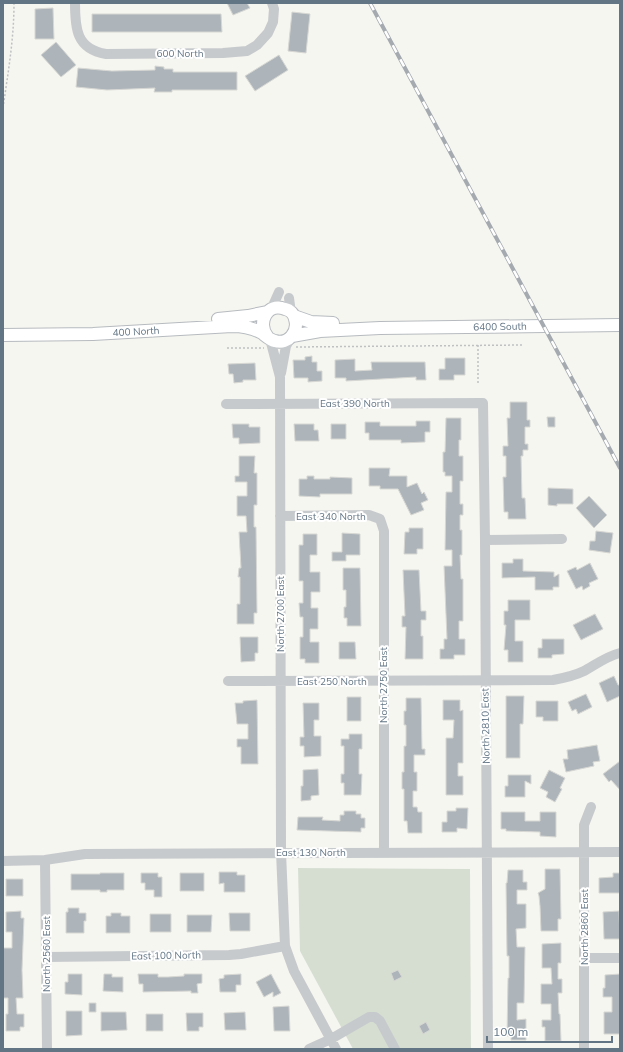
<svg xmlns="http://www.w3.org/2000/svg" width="623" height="1052" viewBox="0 0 623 1052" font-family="Mulish,sans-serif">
	<rect width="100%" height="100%" fill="#f6f6f1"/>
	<path fill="#d6ded2" d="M298 868 470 869 471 1049H353L300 951Z"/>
	<path fill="#adb5ba" stroke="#d7d7d4" d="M227 3H247L250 8 233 15Z
		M53 8 54 39H35V9Z
		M292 12 310 14 306 53 288 51Z
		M92 14H221L222 32H92Z
		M56 42 76 65 61 77 41 55Z
		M279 55 288 70 255 91 245 76Z
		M155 66 164 67V69H173V72H237V90H172V92H154L155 88 107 90 76 87 78 68 112 71 155 70Z
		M312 356V362H317V371H322V381L308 382V378H294L293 360H305V357Z
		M445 358H465V375H454V380H439V369H445Z
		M355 359V371L372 370 371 362H425L426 380H416V377L346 381V378H335V360Z
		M255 363 256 380H243V382L234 383 233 374H229L228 364Z
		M510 402H527V420H530V427H525V444H528V450H523V456H521L522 498H525L526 519H508V512H504L503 477H506V456H503V446H508L507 418H510Z
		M547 417H555V427H548Z
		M446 418H461V440H459V456H463V481H460V504H463V515H460V530H462V555H460L461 579H463V621H459V639H465V655H454V659H440V649H444V639H447L444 566H452V550H445L446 492H452V476H445V472H443V452H445Z
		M416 421H430V432H425V442L401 443V440H369V433H365V422H380V426H416Z
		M232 424H249V427H260V443L239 444V438H233Z
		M294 424H314V430H318L319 441H295Z
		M331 424H346V439H331Z
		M239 456H255L254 473H257V505H254V527H256L257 613H254V624H237V604H240V577H238L239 568H241L239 532H247L246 516H237V496H247V482H235V476H239Z
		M369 468H390L389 476H407V487L417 483 422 494 424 492 428 500 421 503 424 510 411 515 398 489H380V486H369Z
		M307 476H314V479H330V477L352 478V494H320V497L299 496V479H307Z
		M548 488 573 489V504H557V506L548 505Z
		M589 496 607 515 594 528 576 508Z
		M409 528H423V549H417V554H404L405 532H409Z
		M596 531 613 533 610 553 589 550 590 541H595Z
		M342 533 360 534V555H346V561H332V552H342Z
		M303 534H317V555H310V572H320V592H311V608H318V629H310V642H319V663H305V659H300V637H303V617H300L299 603H303V581H299V545H303Z
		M513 559H523V571L554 572V577L559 574V587H553V590H535V577L502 578V563H513Z
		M590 563 598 579 589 583 590 586 583 590 582 586 576 589 567 571 576 567 577 570Z
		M343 568H360L361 626H347V618H344V607H346V590H343Z
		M403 570H419L421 611H426V620H421V636H423V659H405L406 627H402V616H405Z
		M508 600H530V620H515V641H523V662H508V650H504L506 625H504V611H508Z
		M595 614 603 629 581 640 573 625Z
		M240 637H258V653H255V661L241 662Z
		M542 639H564V654L552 655V658H538V648H542Z
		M339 642H355L356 659H339Z
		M614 676 618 685H620V696L607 702 599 683Z
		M586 694 592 707 578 714 576 709 572 711 568 702Z
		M506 696H524L523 724H520V758H506Z
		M347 697H361V721H347Z
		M406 698H421L422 749H425V755H414V772H417V791H413V807H417L418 812H422V833H408L407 821H404V789H402V772H404V746H406V725H404V711H406Z
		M257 700 258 764H241V747H237V739H248V724H237L235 703H243V701Z
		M443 700H460V711L463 710V763H458V776H463V795H446V738H453L454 720H443Z
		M536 701H558V721H543V717H536Z
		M303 703H319V720H314V736H321V756L304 757V746H300V737H304Z
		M349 734H362V749H359V774H362L361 795H344V783H341V774H344V746H341V739H349Z
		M597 745 600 761 593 762 594 766 566 772 563 759H568L567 750Z
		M620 761V790L611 780 609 782 603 774Z
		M318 769 319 795 311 796V800L301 801V786H303V770Z
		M549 770 565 778 560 788 562 789 555 802 546 797 548 792 540 788Z
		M508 775H531V784L525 781V797H505V786H508Z
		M456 808H468L467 829 457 828V832H442V822H447V811H456Z
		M344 811H356V814H361V818H365V828H361V832L297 830 298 817H323L322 820 340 821V815H344Z
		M501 812H525V821H540V812H556V837L540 836V832L506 831V829H501Z
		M545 869H560L561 919H558V931H541L540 906 539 896 538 893 545 889Z
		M508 870H523V882H527V890H517V904H526V928L516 929 517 947H525L524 1003H517V1020L526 1019V1040H511V1036H507L508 978H509V956H507L506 883H507Z
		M219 872H237V875H245V892H224V883L219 884Z
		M100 873H124V890H107V892H100V890H71V874H100Z
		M141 873H158V877H162V897H154V890H145V883H141Z
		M180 873H204V891H180Z
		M613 873H620V893H599V878L613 877Z
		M6 879H23V896H6Z
		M68 908H79V913H86V921H84V933H66V912H68Z
		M21 911V918H24L22 970 23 998H16L17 1014H24V1027H20V1031H6V1014H8V998H3V948H12V932H6V912Z
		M619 911 620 939H604L603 912Z
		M111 913H121V916H130V933H106V916H111Z
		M229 913H250V931H230Z
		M150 914H171V932H150Z
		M187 915H212L211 932H187Z
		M561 943V963H558V979H562V993H558L559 1014H560L561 1041H545V1027H542V1020H551V1004H541V984H552L551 968H542V944Z
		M398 970 402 977 394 981 391 973Z
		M68 974H82V995L65 994V982H68Z
		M104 974H112V977H123V992L103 991Z
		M138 974H158V977H168L184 976V974H202V983L197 984 198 993H191V991L143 992V984H139Z
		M241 974V985H236V992H220L219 979 224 978V975Z
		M271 974 281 993 273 997V992L264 997 256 982Z
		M620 974V1034H604V1012H612V997H603V988H605V975Z
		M89 1003H96V1012H89Z
		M289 1006 290 1031H274L273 1007Z
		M66 1011H82V1035L66 1036Z
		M101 1012H126L127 1030 101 1031Z
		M245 1012 246 1030H225L224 1013Z
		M186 1013H203V1027H199V1031H187Z
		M146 1014H163V1031H146Z
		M426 1022 430 1030 423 1034 419 1026Z"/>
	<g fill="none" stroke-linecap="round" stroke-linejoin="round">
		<defs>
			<path id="major" d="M294 316 311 322 333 323
				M218 319 248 316 267 312
				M3 335 93 334 232 326C242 326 253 328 262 333 266 336 270 340 275 341 288 345 299 332 295 319 294 314 290 310 285 309 267 302 257 323 267 336
				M292 336 320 331 380 328 620 325"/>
		</defs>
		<use href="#major" stroke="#b7bbbf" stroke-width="14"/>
		<path stroke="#bec0c2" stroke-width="1.5" stroke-dasharray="2 2" stroke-linecap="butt" d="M3 108C8 73 14 39 14 3
			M296 347 524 345
			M227 348H264
			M478 383V345"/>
		<path stroke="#c7cacd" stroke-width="10" d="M75 3C75 28 76 49 106 54L223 53 247 51 257 45 268 33 273 22 274 9 272 3
			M289 298 291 313
			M271 310 279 292
			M270 339 280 377 281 852 285 946 294 971 336 1049
			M281 373 286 346 291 337
			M226 404 483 403 485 540 488 1049
			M280 516 369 515 380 519 384 531V852
			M485 540 562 539
			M228 681 553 680C564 678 574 676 584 671 595 665 607 656 620 653
			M45 860 47 1049
			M3 861 45 860 85 854 620 852
			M46 957 229 955 241 954 285 946
			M584 958H620
			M309 1049 331 1039 369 1017H375L380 1021 395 1049
			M584 1049V825L591 807"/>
		<use href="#major" stroke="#fff" stroke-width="12"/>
		<defs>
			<path id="rail" d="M370 3 620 468"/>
		</defs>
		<use href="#rail" stroke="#a4aab0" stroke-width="4"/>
		<use href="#rail" stroke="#fff" stroke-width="2.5" stroke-dasharray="8" stroke-linecap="butt"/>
	</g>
	<g text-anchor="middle" stroke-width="4" stroke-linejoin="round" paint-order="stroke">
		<g font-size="10" fill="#627585" stroke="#fff">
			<text x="180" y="57">600 North</text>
			<text transform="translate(500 326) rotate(-1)" y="4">6400 South</text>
			<text transform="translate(136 331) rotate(-3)" y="4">400 North</text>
			<text x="355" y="407">East 390 North</text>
			<text x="331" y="520">East 340 North</text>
			<text transform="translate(280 614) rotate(-90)" y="4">North 2700 East</text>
			<text x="332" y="685">East 250 North</text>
			<text transform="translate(383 685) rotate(-90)" y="4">North 2750 East</text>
			<text transform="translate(485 726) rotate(-91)" y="4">North 2810 East</text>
			<text x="311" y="856">East 130 North</text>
			<text transform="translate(584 927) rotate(-90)" y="4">North 2860 East</text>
			<text transform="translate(46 954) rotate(-90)" y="4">North 2560 East</text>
			<text transform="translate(166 955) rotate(-1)" y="4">East 100 North</text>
		</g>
	</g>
	<rect width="623" height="1052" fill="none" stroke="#627585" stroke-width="8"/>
	<path d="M487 1036v6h125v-6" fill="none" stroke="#627585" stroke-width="2"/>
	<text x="493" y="1036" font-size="12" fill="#627585" stroke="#ffffff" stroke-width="3" paint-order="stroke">100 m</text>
</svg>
